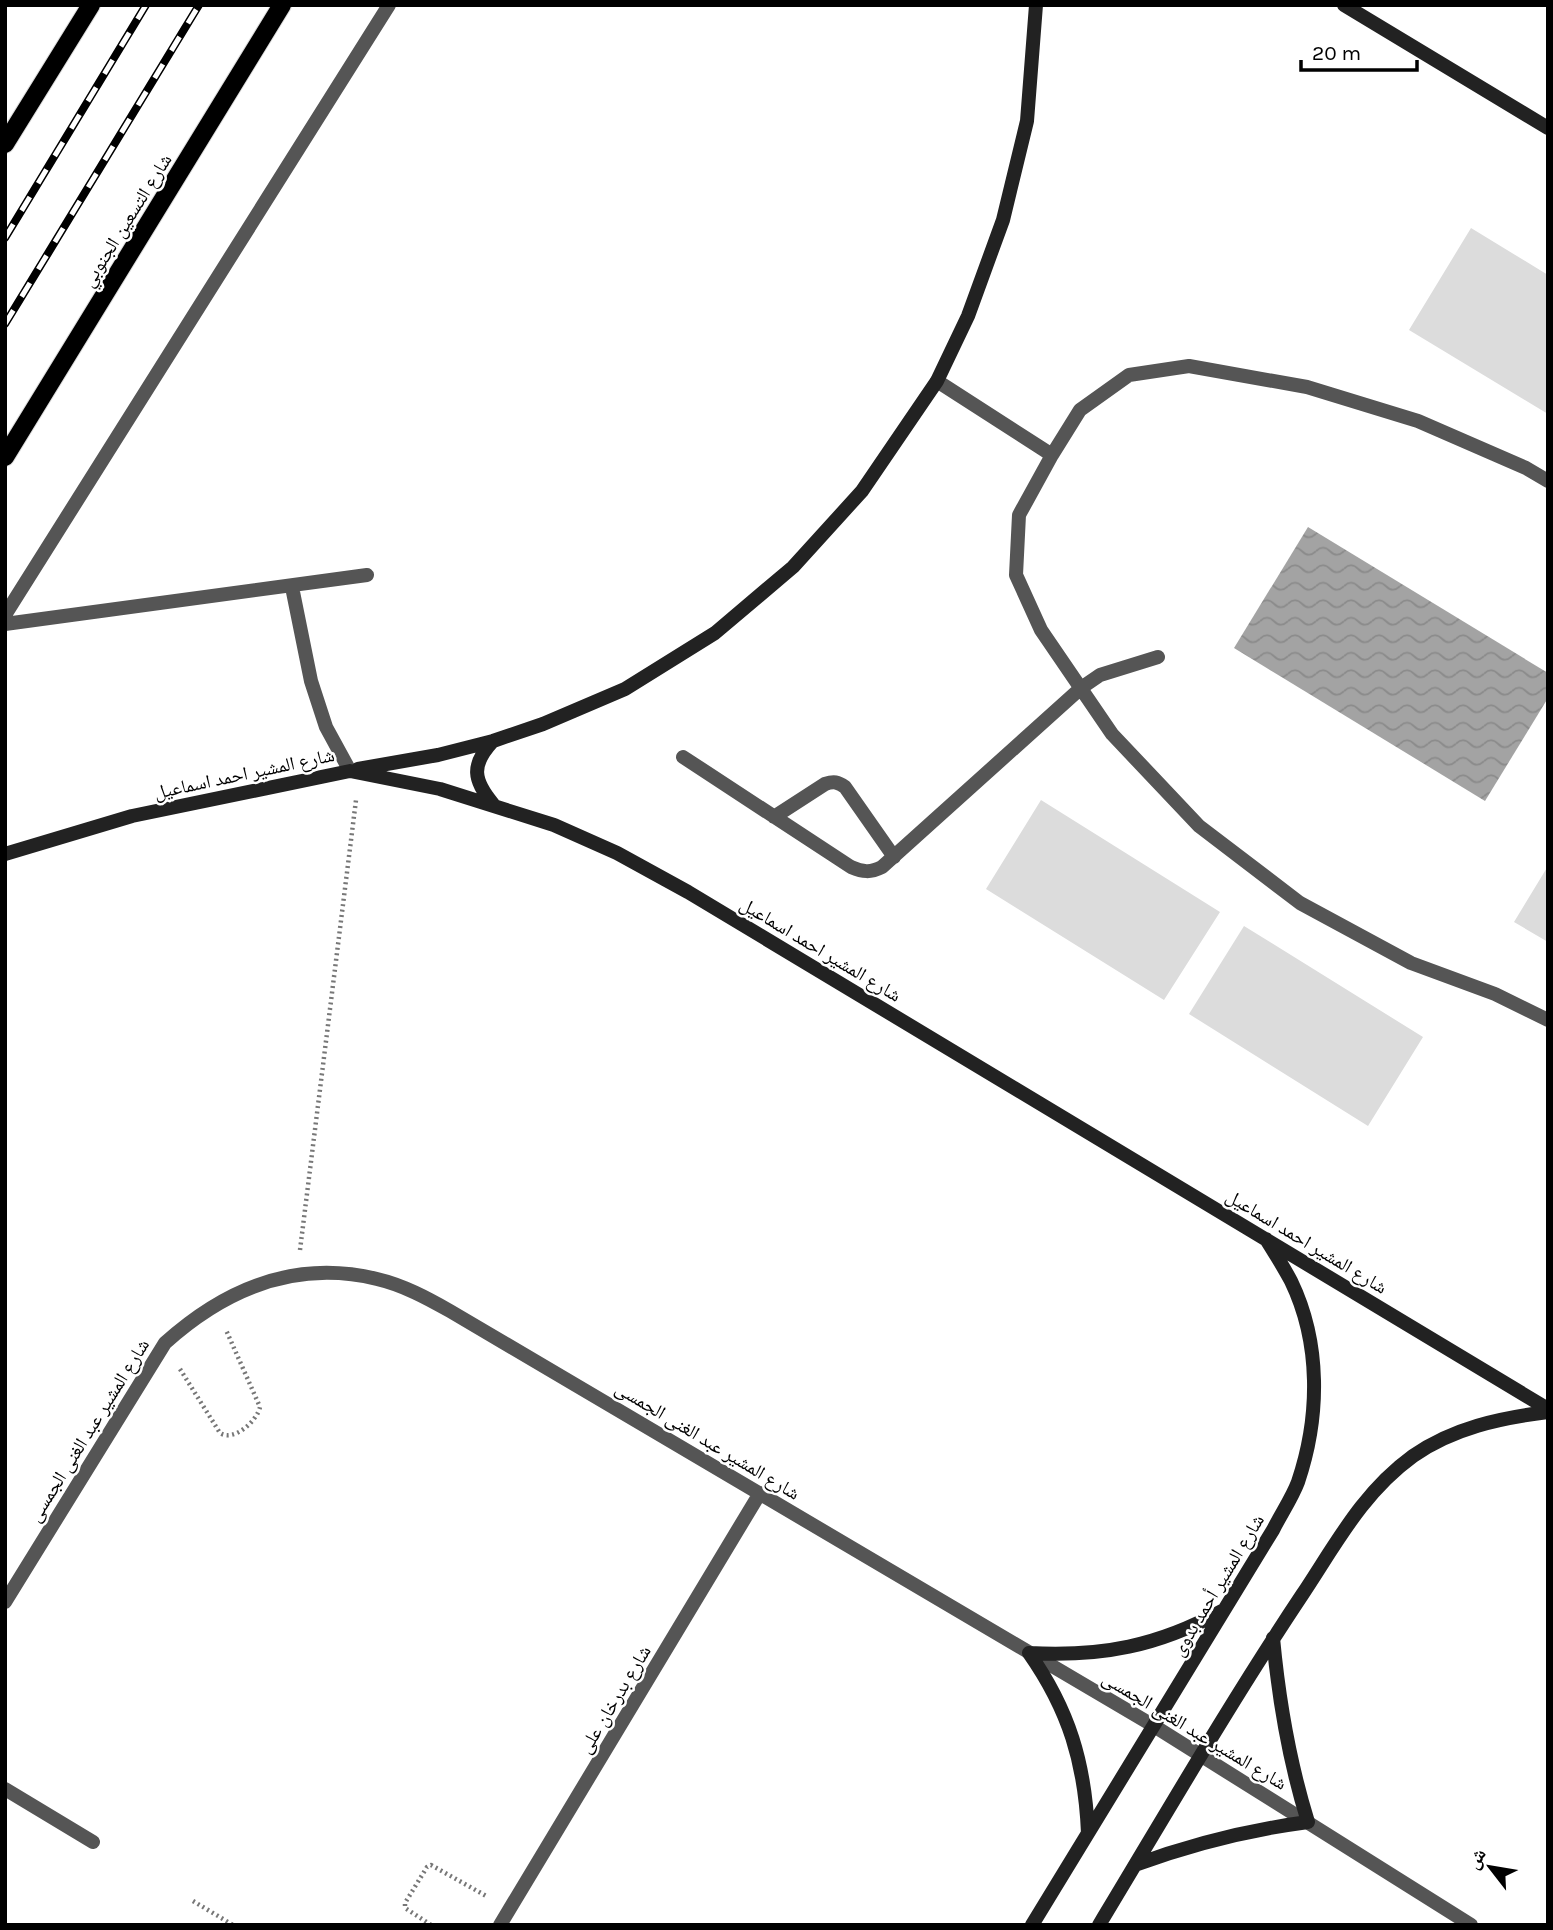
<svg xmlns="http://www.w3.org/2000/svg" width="1553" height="1930" viewBox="0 0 1553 1930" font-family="Karla,'Noto Naskh Arabic',sans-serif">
	<defs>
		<pattern id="water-waves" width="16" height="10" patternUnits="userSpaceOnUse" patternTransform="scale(1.75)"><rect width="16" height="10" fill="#a3a3a3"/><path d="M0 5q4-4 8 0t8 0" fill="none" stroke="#8b8b8b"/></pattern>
	</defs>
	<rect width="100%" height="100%" fill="#fff"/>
	<path fill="#dcdcdc" d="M1471 228 1548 275V414L1409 330Z
		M1041 800 1220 912 1164 1000 986 889Z
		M1548 866V942L1514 922Z
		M1244 926 1423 1037 1368 1126 1189 1014Z"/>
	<path fill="url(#water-waves)" d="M1308 527 1548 673V698L1485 801 1234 648Z"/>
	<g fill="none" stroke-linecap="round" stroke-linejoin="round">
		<defs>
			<path id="primary" d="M5 144 91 5
				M5 457 282 5"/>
		</defs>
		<use href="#primary" stroke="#dbdbdb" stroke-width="20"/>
		<path stroke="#777" stroke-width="4.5" stroke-dasharray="2 3.5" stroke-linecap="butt" d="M300 1250 356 800
			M180 1369 220 1433C234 1442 257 1421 260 1407L226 1330
			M193 1901 233 1925
			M431 1925 405 1908V1903L427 1867 431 1865 488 1897"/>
		<path stroke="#555" stroke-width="14" d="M937 381 1052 455
			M1548 481 1526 468 1418 421 1307 387 1189 366 1129 375 1080 410 1052 455 1019 515 1016 575 1041 630 1112 734 1199 826 1300 903 1411 963 1495 994 1548 1020
			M292 587 311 681 326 727 350 771
			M5 615 389 5
			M5 624 367 575
			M683 757 851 867C863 872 870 873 882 867L1081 688 1100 675 1158 657
			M774 817 825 784C834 781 838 782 845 787L894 857
			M5 1789 93 1842"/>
		<path stroke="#555" stroke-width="14" d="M5 1602 165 1343C225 1289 295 1259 377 1279 403 1285 427 1298 450 1311L1154 1726 1471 1925
			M500 1925 760 1493"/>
		<path stroke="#222" stroke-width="14" d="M1344 5 1548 128
			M492 742C471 765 473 780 493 804
			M358 769 438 755 493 741 543 724 625 689 715 633 793 567 862 491 937 381 968 316 1003 220 1027 121 1036 5
			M5 854 132 816 350 771 440 789 554 825 617 853 688 892 1548 1409
			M1029 1653C1102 1657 1158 1646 1222 1611
			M1029 1653C1069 1710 1085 1763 1088 1833
			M1135 1865C1192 1844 1248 1830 1308 1822 1289 1761 1279 1702 1273 1638
			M1032 1925 1273 1530C1281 1514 1292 1498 1298 1482 1320 1417 1321 1343 1291 1281 1283 1266 1274 1252 1266 1239
			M1099 1925C1166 1814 1230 1703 1302 1595 1336 1544 1362 1493 1413 1456 1453 1428 1500 1418 1548 1412"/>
		<use href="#primary" stroke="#000" stroke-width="18"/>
		<defs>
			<path id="rail" d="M5 238 146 5
				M5 324 199 5"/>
		</defs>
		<use href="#rail" stroke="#000" stroke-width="8"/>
		<use href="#rail" stroke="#fff" stroke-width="5" stroke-dasharray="16" stroke-linecap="butt"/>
	</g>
	<g text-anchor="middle" stroke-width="5" stroke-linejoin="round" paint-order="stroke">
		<g font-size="19" fill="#000" stroke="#fff">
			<text transform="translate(126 220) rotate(-58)" y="7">شارع التسعين الجنوبي</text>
			<text transform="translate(244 773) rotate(-12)" y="7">شارع المشير احمد اسماعيل</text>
			<text transform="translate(821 949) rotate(31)" y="7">شارع المشير احمد اسماعيل</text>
			<text transform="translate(1307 1241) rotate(31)" y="7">شارع المشير احمد اسماعيل</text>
			<text transform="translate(88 1430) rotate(-58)" y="7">شارع المشير عبد الغنى الجمسى</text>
			<text transform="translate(708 1440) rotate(31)" y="7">شارع المشير عبد الغنى الجمسى</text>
			<text transform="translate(1217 1585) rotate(-59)" y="7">شارع المشير أحمد بدوى</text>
			<text transform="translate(614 1699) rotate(-59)" y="7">شارع بدرخان على</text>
			<text transform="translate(1195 1730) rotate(31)" y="7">شارع المشير عبد الغنى الجمسى</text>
		</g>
	</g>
	<rect width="1553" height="1930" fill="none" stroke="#000000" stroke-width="14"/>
	<g transform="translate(1490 1867) rotate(301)" stroke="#ffffff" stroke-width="5" paint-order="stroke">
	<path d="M0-5L12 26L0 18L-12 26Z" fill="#000000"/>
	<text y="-10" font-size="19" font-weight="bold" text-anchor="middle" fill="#000000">ش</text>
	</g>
	<path d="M1301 60v10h116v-10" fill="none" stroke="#000000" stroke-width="3.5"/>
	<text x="1312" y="60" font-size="21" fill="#000000" stroke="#ffffff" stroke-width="5" paint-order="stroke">20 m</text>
</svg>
